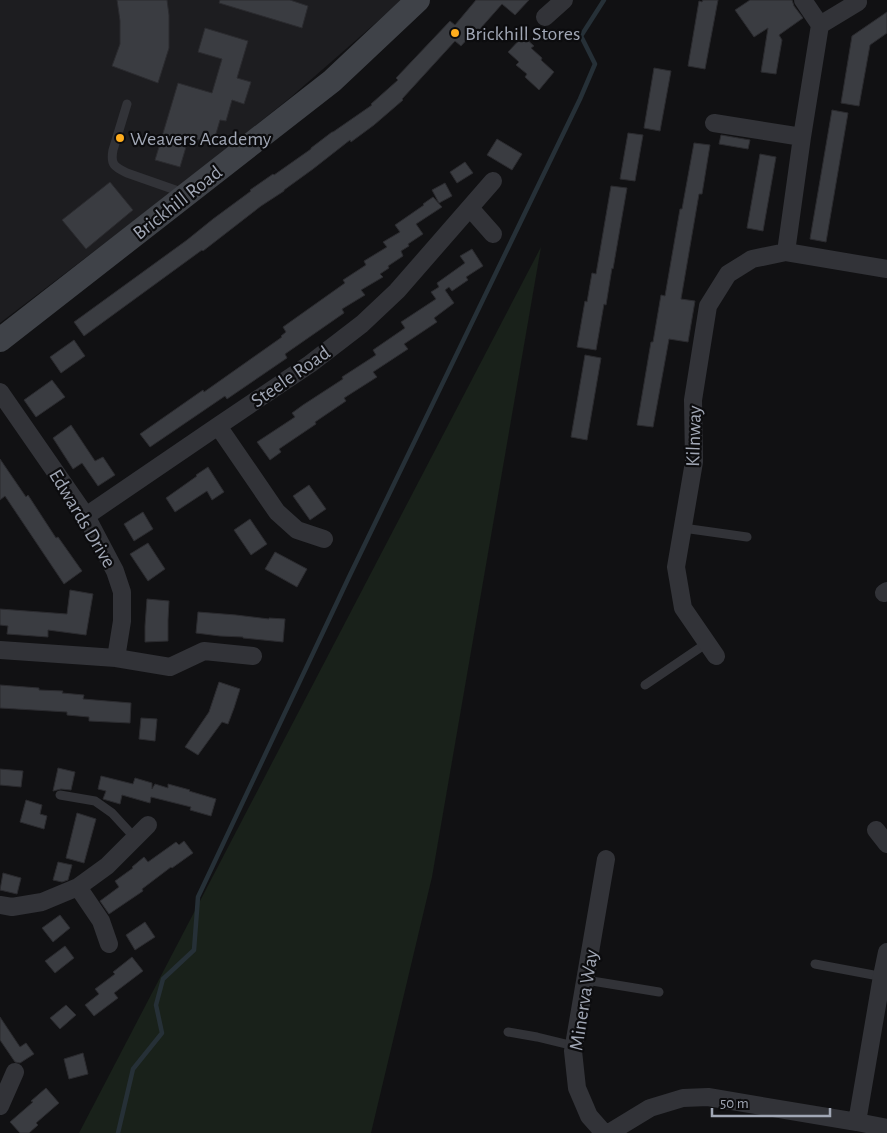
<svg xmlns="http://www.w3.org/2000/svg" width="887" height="1133" viewBox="0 0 887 1133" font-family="'Alegreya Sans',sans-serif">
	<rect width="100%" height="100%" fill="#111113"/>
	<path fill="#1d1d20" d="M0 0H402L291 97 189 179 0 323Z"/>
	<path fill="#19211a" d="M541 247 432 877 371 1133H79Z"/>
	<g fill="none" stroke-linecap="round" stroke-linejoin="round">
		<path stroke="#263037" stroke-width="4.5" d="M118 1133 133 1069 162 1033 156 1005 163 979 194 950 198 897 349 577 580 99 595 64 581 36 604 0"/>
	</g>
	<path fill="#3a3c41" stroke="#2b2b2f" d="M117 0H167L169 15V48L158 83 112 66 120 44V21Z
		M220 0H290L308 6 302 28 219 3Z
		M476 0H529L515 15 502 4 472 38 470 36 461 46 455 41 402 99 403 100 374 125 351 142 350 140 313 169 284 190V191L261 206 203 251 202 250 84 336 74 322 187 240 213 219 251 191 250 190 273 174 274 175 311 149V148L332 132H333L372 105 371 104 398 80 396 78 450 21 455 25Z
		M703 0H718L705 69 688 66 699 1 702 2Z
		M750 0H792L794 6 803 18 779 35 782 40 776 74 761 72 768 28 754 37 735 10Z
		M887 12V33L870 45 859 106 841 103 852 36Z
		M205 28 248 41 237 78 251 82 244 104 232 100 226 121 220 120 213 144 189 137 180 167 155 160 178 83 212 93 222 59 198 52Z
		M523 36 534 46 531 48 542 58 541 60 554 72 539 90 525 77 527 74 516 65 519 62 508 52Z
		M654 68 671 71 660 131 644 128Z
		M832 110 848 113 826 242 810 239Z
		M628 133 643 135 635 181 620 179Z
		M721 135 750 140 748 149 719 144Z
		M497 139 522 154 512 170 487 155Z
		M694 143 710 145 702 194H699L681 299 695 301 688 342 669 339 653 427 637 425 651 342H653L661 295 665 296 680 209H682Z
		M760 154 776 157 763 231 747 228Z
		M465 162 473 173 457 183 450 172Z
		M110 182 133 210 86 249 62 220Z
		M445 183 452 196 439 203 432 190Z
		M611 186 627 188 613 269 612 268 606 305 604 304 596 350 577 347 585 301 587 302 592 273 596 274Z
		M433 197 442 207 416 224 423 234 408 244 409 246 401 251 403 256 388 266 389 268 380 274 383 277 361 290 365 295 342 309 344 313 285 354 287 358 227 399 225 396 150 447 140 434 203 390 204 392 282 337 281 336 286 332 283 327 345 283 343 280 366 265 364 261 387 247 383 242 400 232 395 225 424 205 423 204Z
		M472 249 483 266 466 277 468 280 452 291 449 287 445 290 454 303 434 318 437 322 404 344 408 349 373 372 377 377 344 398 346 401 315 422 316 424 279 449 281 452 270 460 257 442 295 417 292 413 303 405 343 379 342 377 376 355 373 350 405 328 401 322 436 299 431 292 439 287 437 283 465 263 460 256Z
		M74 340 85 356 61 373 50 357Z
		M585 355 601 358 587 440 571 437Z
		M52 380 65 397 36 417 24 400Z
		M71 425 95 461 103 457 115 475 98 486 82 463 73 469 53 438Z
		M0 459 26 497 28 495 56 538 58 537 82 571 64 584 5 496 0 500Z
		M208 467 224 492 212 500 207 491 175 512 166 498 197 476 196 475Z
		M309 485 326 509 310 520 293 496Z
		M143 512 153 529 134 541 124 524Z
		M250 519 267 544 251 555 234 530Z
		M148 543 165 569 148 581 130 554Z
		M275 552 307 569 297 587 265 569Z
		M70 590 93 594 86 635 48 630V637L7 634 8 626 0 625V609L67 614Z
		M147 599 169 601 168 620V641L145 642V626Z
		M198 612 236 615 269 619V618L285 619 283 642 243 638V637L220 636 196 633Z
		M219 682 240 689 234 708 228 724 222 722 198 755 185 747 209 712Z
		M0 685 39 688V690L63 691 62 693 84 695 83 699 131 703 130 723 89 721V717L67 715V712L0 708Z
		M141 718 157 719 155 741 139 739Z
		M58 768 75 772 71 790 61 789 53 791Z
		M0 769 23 771 21 787 0 785Z
		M101 776 133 784 135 778 152 783V789L155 784 168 788V784L190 790 189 791 216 799 211 816 190 810 191 807 151 797 150 803 122 795 120 804 103 799 106 791 98 789Z
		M26 800 42 805 40 814 47 816 44 829 20 822Z
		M77 813 96 819 84 863 66 858Z
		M184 841 193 853 172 868 171 867 142 889 143 891 109 914 100 901 119 887 115 881 133 868 132 867 144 857 148 862 176 842 179 845Z
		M58 862 72 865 68 880 62 882 53 880Z
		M3 873 21 878 17 894 0 890Z
		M60 915 70 928 53 942 42 928Z
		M145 922 155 937 135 950 126 935Z
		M65 946 74 958 55 973 45 961Z
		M132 957 143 971 114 993 118 998 94 1016 85 1005 99 994 95 989 115 974 113 972Z
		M66 1005 76 1015 60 1029 50 1018Z
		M0 1017 20 1047 26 1043 34 1054 20 1063 15 1062 0 1040Z
		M83 1053 88 1074 69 1079 64 1059Z
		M46 1088 59 1103 36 1123 38 1125 29 1133H20L10 1122 33 1102 31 1101Z"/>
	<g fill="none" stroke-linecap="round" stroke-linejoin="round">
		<path stroke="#323338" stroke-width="9" d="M127 104 113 150C110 165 115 167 127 173L184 193
			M683 528 747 537
			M645 685 707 643
			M60 795 95 801 112 813 135 838
			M815 964 884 977
			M586 980 659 992
			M508 1032 537 1037 574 1046"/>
		<path stroke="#323338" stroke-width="18" d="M803 0 820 25
			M545 17 564 0
			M714 123 802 137
			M470 208 493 234
			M786 252 802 137 820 25 858 2
			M0 392 86 516 115 571 122 592V621L116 658
			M218 426 277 512 297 530 324 539
			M86 516 218 426 310 364 362 324 397 291 493 181
			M884 593 887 591
			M0 650 116 658 170 667 204 651 253 656
			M716 656 683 608 676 567 694 462 693 400 708 306 728 274 752 259 786 252 887 269
			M876 830 887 844
			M78 887 101 921 109 944
			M0 905 12 907 42 902 78 887 107 866 148 825
			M0 1106 15 1072
			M857 1122 882 976 887 952
			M604 1133 589 1116 577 1088 573 1051 606 859
			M609 1133 650 1108 683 1098 708 1097 857 1122 887 1128"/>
		<path stroke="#3f4248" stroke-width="24" d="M0 340 332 81 418 0"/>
	</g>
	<g fill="#ffad1d" stroke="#0c0c0e" stroke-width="2">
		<circle cx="455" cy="33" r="5"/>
		<circle cx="120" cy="138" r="5"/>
	</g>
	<g text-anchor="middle" stroke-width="4.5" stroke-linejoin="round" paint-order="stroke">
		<g font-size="20" fill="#a1a7b5" stroke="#0c0c0e" text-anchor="start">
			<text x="465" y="40">Brickhill Stores</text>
			<text x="130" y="145">Weavers Academy</text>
		</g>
		<g font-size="20" fill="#a1a7b5" stroke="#0c0c0e">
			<text transform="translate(177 202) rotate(-38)" y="7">Brickhill Road</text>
			<text transform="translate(290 376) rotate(-35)" y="7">Steele Road</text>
			<text transform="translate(693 436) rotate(-88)" y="7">Kilnway</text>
			<text transform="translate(83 518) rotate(59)" y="7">Edwards Drive</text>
			<text transform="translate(583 1000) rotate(-81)" y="7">Minerva Way</text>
		</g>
	</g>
	<path d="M712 1108v8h118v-8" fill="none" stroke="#a1a7b5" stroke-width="2.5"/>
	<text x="720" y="1108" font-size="15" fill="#a1a7b5" stroke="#0c0c0e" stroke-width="4" paint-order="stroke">50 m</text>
</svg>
